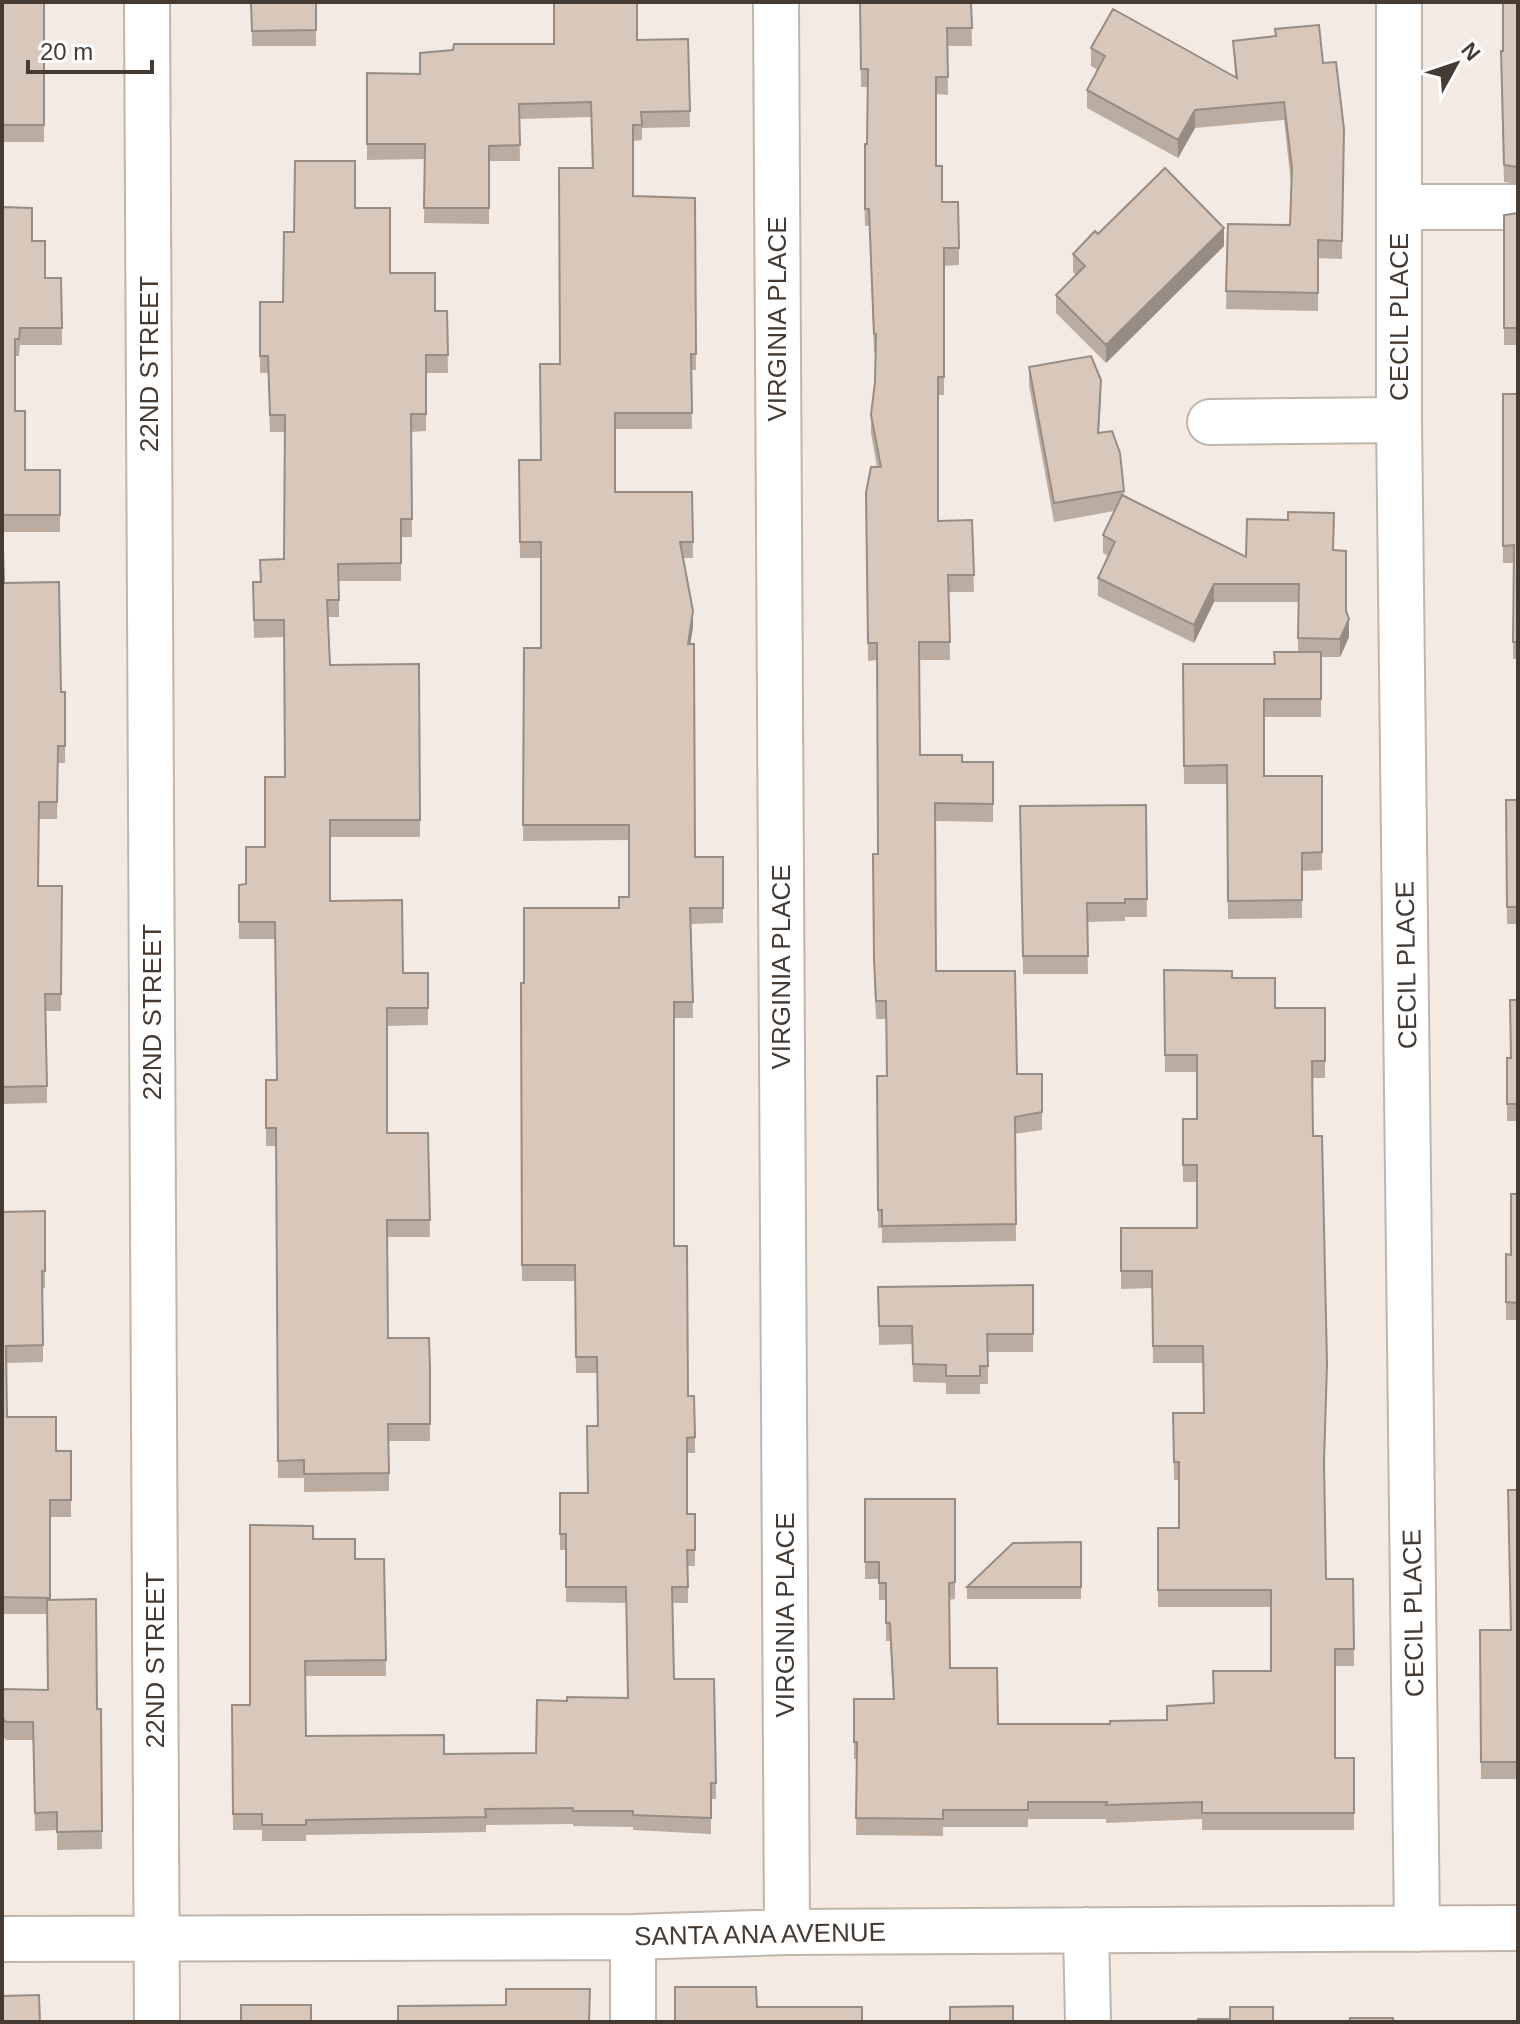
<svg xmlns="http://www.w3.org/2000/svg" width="1520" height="2024" viewBox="0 0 1520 2024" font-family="Helvetica,sans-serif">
	<rect width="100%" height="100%" fill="#f3ebe3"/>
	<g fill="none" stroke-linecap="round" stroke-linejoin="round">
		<defs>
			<path id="minor" d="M147 2 157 2022
				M776 2 787 1932
				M1399 2V420L1417 1929
				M1399 207H1518
				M1210 422 1399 420
				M1086 1930 1088 2022
				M2 1939 633 1937 787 1932 1518 1928
				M633 2022V1937"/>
		</defs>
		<use href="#minor" stroke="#c1b4a9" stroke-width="48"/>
		<use href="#minor" stroke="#fff" stroke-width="44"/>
	</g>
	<path fill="#baaca1" d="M2 2H44V142H2Z
		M251 2H316V46H252Z
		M860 2H971L972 46H947L948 95 936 94V166L942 202 959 248V265L944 266V395H938V521L972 520 974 592H949L950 660H919L920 755 962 762H993V822L935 821 936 971 1017 1074 1042 1112V1130L1015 1134 1016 1241 882 1243V1228H878L877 1076H886V1019H876L874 977 873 854H878L877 660 868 661 866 511 877 467 871 433V415L875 382 876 352H874L869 226H865L864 186 867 144 868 87H861Z
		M1518 2V184L1504 182 1501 68 1503 51Z
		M1275 29 1323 63 1344 129 1342 259 1318 258V311L1226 309 1228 224 1290 225 1291 183 1284 120 1195 128 1178 158 1087 108V90L1098 70 1091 66V48L1235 76 1233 41 1275 36Z
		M688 39 690 127 642 128V140L633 141V196L695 198 696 370H691L692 429H615V492H692L693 558H683L693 627 690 644 695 857H723V923L691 924 693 1018H674V1246L688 1396 695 1437V1453H687V1514L695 1550V1566H688V1603H673L674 1679H714L716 1799H711V1834L633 1830V1827L573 1826V1824L486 1825V1832L306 1835V1841H262V1830H233L232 1705H250L313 1539 355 1559H384L386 1676H305L306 1736 444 1754 536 1753 567 1701 628 1698 626 1603 566 1602V1550H560V1493H588L598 1426 597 1373H576L575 1281H522L521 983H524L619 908 629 897V840L523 841 524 648H541V558H520L519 460H541L560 364 592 168 591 117 519 119 520 161H489V224L424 223 425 159 367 160V73L420 74 554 44Z
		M2 207 32 241 45 278H61L62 345H20L19 356H15V411L25 470H60V532H3L4 583 61 692H65V763H58L57 819H39L38 886H62L61 1011H46L47 1103 3 1104V1152H2Z
		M355 208 390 273 435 311H447L448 373H426V431L411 432 412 537H401V581H339V617H328L330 665 419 664 420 837H330V901L403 973H428V1025L387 1026V1133H428L430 1237H387L388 1338H429L430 1441H389V1491L304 1492V1478H278L276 1146H266V1080H277L275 939H239V885L246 884 265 847 284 777V637L254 638 253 600 260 582V560L284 559 285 432H270L268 373H260V302H283Z
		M1518 213V345H1504V215Z
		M1098 234 1224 246 1106 363 1056 313V295L1076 275 1073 272V254Z
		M1029 367 1101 398 1099 433 1124 491V496L1246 557 1333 550 1346 612 1349 637 1340 657H1321V717H1264V776H1322V870L1302 871V918L1228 919 1227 784H1184L1183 664H1274L1298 652V602H1214L1194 643 1098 596V578L1108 556 1103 553V535L1114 511 1054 522 1029 385Z
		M1503 394H1518V659H1513V563H1503Z
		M1506 800H1518V924H1507Z
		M1146 805 1147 917H1125V921L1087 922 1088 974H1023L1020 806Z
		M1164 970 1232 978 1275 1008H1325V1078H1313V1136L1324 1473 1326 1579H1353L1354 1666H1335V1758H1354V1830H1202V1819L1106 1823V1819H1028V1827H943V1836L856 1835 857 1759H854V1699H893L890 1641H886V1600H879V1579H865V1499H955V1599L949 1600 950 1668 998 1724H1110L1167 1720 1213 1703 1271 1671V1607H1158V1528H1179V1480H1174L1173 1413H1204L1203 1363H1153L1152 1288 1121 1289V1228H1197V1182H1183V1119H1197V1072H1165Z
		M1518 1000V1121H1507V1058H1511Z
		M1518 1194V1320H1506V1254L1511 1255Z
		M45 1211V1288H43V1362L6 1363 7 1417 56 1451H71V1517H50V1600L97 1709H101L102 1849 57 1850V1830L35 1831 33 1740H6L2 1736V1692L48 1690 47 1614H2V1212Z
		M1033 1285V1352H988V1384H980V1394H946V1383L913 1382 912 1344 879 1345 878 1287Z
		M1518 1490V1779H1481L1480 1630H1511Z
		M1081 1542V1599H967V1587Z"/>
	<path fill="#978c83" d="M1195 110V128L1178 158V140Z
		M1224 228V246L1106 363V345Z
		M1214 584V602L1194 643V625Z
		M693 611V627L688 660V644Z
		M1349 619V637L1340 657V639Z"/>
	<path fill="#d8c8bb" stroke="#978c83" stroke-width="2" d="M2 2H44V125H2Z
		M251 2H316V30L252 31Z
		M554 2H637V40L688 39 690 111 641 112 642 125H633V196L695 198 696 354H691L692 413H615V492H692L693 542H680L693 611 688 644H694L695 857H723V908H690L693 1002H674V1246H687L688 1396H694L695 1437 687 1438V1514H695V1550H687L688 1587H672L674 1679H714L716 1783H711V1818L633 1815V1811H573V1808L485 1809 486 1817 306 1820V1825H262V1814H233L232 1705H250V1525L313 1526V1539H355V1559H384L386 1660 305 1661 306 1736 444 1735V1754L536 1753 537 1700 567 1701V1697L628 1698 626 1587H566V1534H560V1493H588L587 1426H598L597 1357H576L575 1265H522L521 983H524V908H619V897H629V825H523L524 648H541V542H520L519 460H541L540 364H560L559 168H593L591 102 519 104 520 145 489 146V208H424L425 144H367V73L420 74V53L453 50 454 44H554Z
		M860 2H971L972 28H947L948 77H936V166H942V202H958L959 248H944V377H938V521L972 520 974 575H948L950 642H919L920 755H962V762H993V804L935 803 936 971H1015L1017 1074H1042V1112L1015 1117 1016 1224 882 1226V1210H878L877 1076H887L886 1001H876L874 959 873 854H878L877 643H868L866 493 871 467H881L871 415 875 382 876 334H874L869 209H865V144H867L868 69H861Z
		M1503 2H1518V167L1504 165 1501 51H1503Z
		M1113 9 1237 78 1233 41 1276 36 1275 29 1319 25 1323 63 1336 62 1344 129 1342 241 1318 240V293L1226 291 1228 224 1290 225 1292 168 1284 102 1195 110 1178 140 1087 90 1105 56 1091 48Z
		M295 161H355V208H390V273H435V311H447L448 355H426V414H411L412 519H401V563L338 564 339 600H327L330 665 419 664 420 820H330V901L402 900 403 973H428V1008H387V1133H428L430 1220H387L388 1338H429L430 1367V1424H388L389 1473 304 1474V1460L278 1461 276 1128H266V1080H277L275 922H239V885L246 884V847H265V777H285L284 620H254L253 582H261L260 560 284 559 285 415H270L268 356H260V302H283L284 232H294Z
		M1165 168 1224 228 1106 345 1056 295 1085 266 1073 254 1095 231 1098 234Z
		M2 207 32 208V241H45V278H61L62 328H20L19 339H15V411H25V470H60V515H2L4 583 59 582 61 692H65V746H58L57 802H39L38 886H62L61 994H45L47 1086 3 1087V1135H2Z
		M1518 213V328H1504V215Z
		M1091 356 1101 380 1098 433 1112 431 1120 453 1124 491 1054 503 1029 367Z
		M1503 394H1518V642H1513L1514 545 1503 546Z
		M1122 495 1246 557 1247 519 1288 520V512L1334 513 1333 550 1346 551V611L1349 619 1340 639 1298 638 1299 584H1214L1194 625 1098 578 1115 542 1103 535Z
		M1274 652H1321V699H1264V776H1322V852L1302 853V900L1228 901 1227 765 1184 766 1183 664H1275Z
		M1506 800H1518V907H1507Z
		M1146 805 1147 899H1125V903H1087L1088 956H1023L1020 806Z
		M1164 970 1232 971V978H1275V1008H1325V1061H1312L1313 1136H1322L1327 1364 1324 1462 1326 1579H1353L1354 1649H1335V1758H1354V1813H1202V1802L1106 1805 1107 1802H1028V1810H943V1819L856 1818 857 1742H854V1699H894L890 1623H886V1583H879V1562H865V1499H955V1582L949 1583 950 1668H997L998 1724H1110V1721L1167 1720V1706L1214 1703 1213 1671H1271V1590H1158V1528H1179V1462H1174L1173 1413H1204L1203 1346H1153L1152 1271H1121V1228H1197V1165H1183V1119H1197V1055H1165Z
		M1510 1000H1518V1104H1507V1058H1511Z
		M1511 1194H1518V1303L1506 1302V1254L1511 1255Z
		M45 1211V1271H42L43 1345 6 1346 7 1417H56V1451H71V1500H50V1598L2 1597V1212Z
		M1033 1285V1334H987L988 1366H980V1376H946V1365L913 1364 912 1326H879L878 1287Z
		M1508 1490H1518V1762H1481L1480 1630H1511Z
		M1081 1542V1587H967L1013 1543Z
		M96 1599 97 1709H101L102 1831 57 1832V1812L35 1813 33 1722H6L2 1718V1692L5 1689 48 1690 47 1600Z
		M675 1987H756L757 2007H862V2022H675Z
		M506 1989H590L589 2022H398V2006L506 2005Z
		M39 1995 40 2022H2V1996Z
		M241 2005H311V2022H241Z
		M1013 2006V2022H950V2007Z
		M1230 2007H1273V2022H1198V2019H1230Z
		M1350 2018H1393V2022H1350Z"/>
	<g text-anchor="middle" stroke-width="7" stroke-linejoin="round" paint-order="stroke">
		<g font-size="26" fill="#453b33" stroke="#fff">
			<text transform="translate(1399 317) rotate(-90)" y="9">CECIL PLACE</text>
			<text transform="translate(777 319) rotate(-90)" y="9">VIRGINIA PLACE</text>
			<text transform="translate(149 364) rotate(-90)" y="9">22ND STREET</text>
			<text transform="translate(1406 965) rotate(-91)" y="9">CECIL PLACE</text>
			<text transform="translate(781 967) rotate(-90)" y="9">VIRGINIA PLACE</text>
			<text transform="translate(152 1012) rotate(-90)" y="9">22ND STREET</text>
			<text transform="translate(1413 1613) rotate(-91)" y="9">CECIL PLACE</text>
			<text transform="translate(785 1615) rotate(-90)" y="9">VIRGINIA PLACE</text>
			<text transform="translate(155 1660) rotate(-90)" y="9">22ND STREET</text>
			<text transform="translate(760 1934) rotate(-1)" y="9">SANTA ANA AVENUE</text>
		</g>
	</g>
	<rect width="1520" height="2024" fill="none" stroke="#453b33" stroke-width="8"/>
	<g transform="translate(1456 64) rotate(50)" stroke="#ffffff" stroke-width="6" paint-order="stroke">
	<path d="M0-6L14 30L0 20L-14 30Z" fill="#453b33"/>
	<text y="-12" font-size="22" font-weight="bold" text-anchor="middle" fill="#453b33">N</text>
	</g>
	<path d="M28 60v12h124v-12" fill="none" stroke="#453b33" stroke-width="4"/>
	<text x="40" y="60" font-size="24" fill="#453b33" stroke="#ffffff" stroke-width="6" paint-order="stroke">20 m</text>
</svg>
